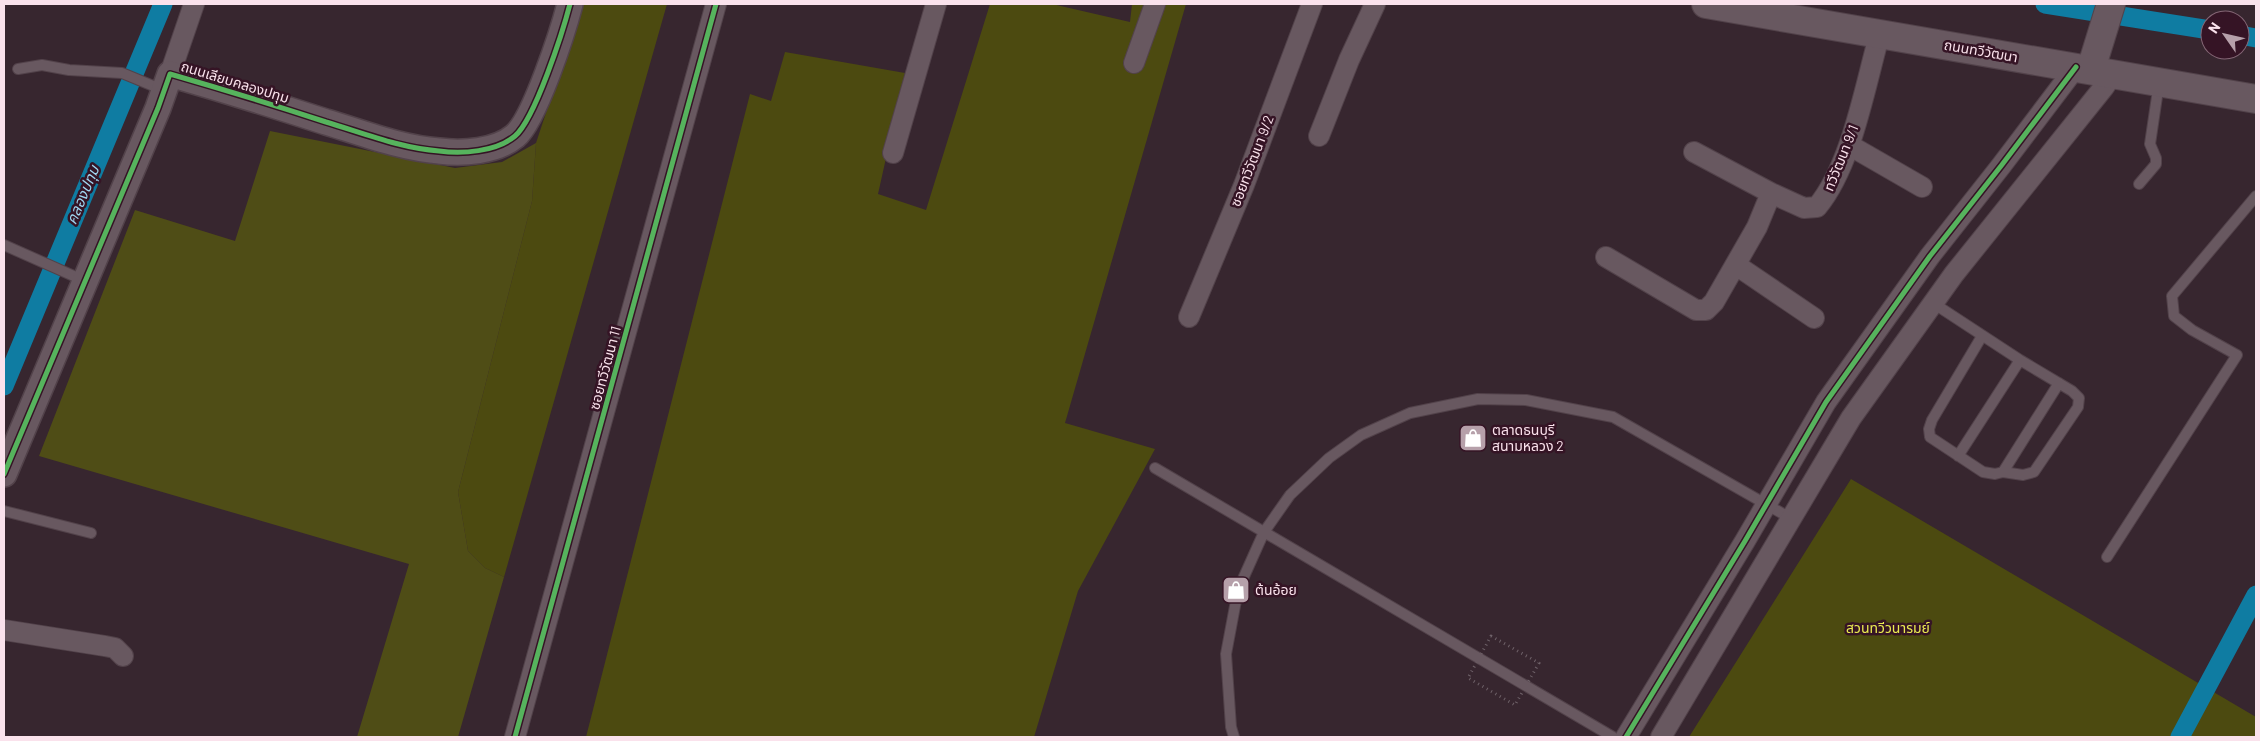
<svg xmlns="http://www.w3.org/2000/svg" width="2260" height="741" viewBox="0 0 2260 741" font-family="Barlow,'Noto Sans Thai',sans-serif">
	<rect width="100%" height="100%" fill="#37262f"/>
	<path fill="#4c4a10" d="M582 4H667L504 577 485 568 468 551 458 492 532 201 536 143Z
		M990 4H1052L1130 22 1132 4H1186L1065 423 1155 449 1078 591 1034 737H586L750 94 771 101 785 52 905 73 878 194 926 210Z
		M1851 479 2256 717V737H2189V734L2180 737H1689Z"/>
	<path fill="#4f4d16" d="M270 131 455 168 502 162 536 143 532 201 458 492 468 551 485 568 504 577 458 737H357L409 564 39 456 135 210 235 241Z"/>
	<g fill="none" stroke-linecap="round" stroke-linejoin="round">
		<path stroke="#0f7ca2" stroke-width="19" d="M2045 4 2210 30
			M2240 35 2256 38
			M4 386 163 4
			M2180 737 2256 595"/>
		<defs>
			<path id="service" d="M18 69 42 65 69 70 122 73 163 90
				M2139 184 2156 164V158L2150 144 2159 83
				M4 245 85 281
				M1933 303 2020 360 2072 391 2079 398 2078 407 2034 472 2023 475 2003 472 1995 474 1983 472 1930 437 1929 429 1932 420 1982 336
				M1958 456 2020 360
				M1155 468 1613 737
				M2003 472 2059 383
				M4 511 91 533
				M2107 557 2237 355 2192 330 2174 316 2172 296 2256 196
				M1234 737 1231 727 1226 654 1238 590 1264 532 1290 495 1329 458 1361 435 1410 413 1478 399 1526 400 1613 417 1792 519"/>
			<path id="minor" d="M1134 63 1155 4
				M170 74 194 4
				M1319 136 1349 60 1375 4
				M1849 145 1922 187
				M1694 152 1771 193 1804 208 1817 207C1852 165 1865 85 1880 33
				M893 153 936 4
				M1606 257 1696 310H1706L1714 302 1757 227 1771 193
				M1736 265 1814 318
				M1189 317 1244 185 1312 4
				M4 630 105 646 115 648 123 656
				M515 737 716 4
				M1626 737 1745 541 1826 402 1930 256 2001 166 2076 67
				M1661 737 1851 418 1954 274 2104 87 2113 74"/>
			<path id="tertiary" d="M4 474 158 108 170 74C222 89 274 105 326 122 363 133 400 148 439 151 462 154 496 152 515 136 535 119 563 31 570 4"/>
			<path id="secondary" d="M1706 4 2256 99
				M2091 69 2111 4"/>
		</defs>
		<use href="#service" stroke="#52424a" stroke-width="12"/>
		<use href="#minor" stroke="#52424a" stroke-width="22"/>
		<use href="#tertiary" stroke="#52424a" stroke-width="28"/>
		<use href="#secondary" stroke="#52424a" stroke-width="30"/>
		<path stroke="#6f6269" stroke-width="3" stroke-dasharray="1 4" stroke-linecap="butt" d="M1491 636 1539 663 1515 705 1468 678Z"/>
		<use href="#service" stroke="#685860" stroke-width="10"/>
		<use href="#minor" stroke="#685860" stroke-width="20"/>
		<use href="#tertiary" stroke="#685860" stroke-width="25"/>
		<use href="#secondary" stroke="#685860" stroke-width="28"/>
		<defs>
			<path id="cycleway" d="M4 474 158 108 170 74C222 89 274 105 326 122 363 133 400 148 439 151 462 154 496 152 515 136 535 119 563 31 570 4
				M515 737 716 4
				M1626 737 1745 541 1826 402 1930 256 2001 166 2076 67"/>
		</defs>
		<use href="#cycleway" stroke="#351425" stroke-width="8"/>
		<use href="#cycleway" stroke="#56b35d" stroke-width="5"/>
	</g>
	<defs>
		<symbol id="shop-square" viewBox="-11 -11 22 22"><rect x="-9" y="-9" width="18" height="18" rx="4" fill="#b6a0aa" stroke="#351425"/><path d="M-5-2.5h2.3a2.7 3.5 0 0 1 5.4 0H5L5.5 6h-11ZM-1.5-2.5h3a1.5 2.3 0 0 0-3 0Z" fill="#fff"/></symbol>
	</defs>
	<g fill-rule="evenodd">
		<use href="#shop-square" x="1457" y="422" width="32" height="32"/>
		<use href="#shop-square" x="1220" y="574" width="32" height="32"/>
	</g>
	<g text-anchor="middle" stroke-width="5" stroke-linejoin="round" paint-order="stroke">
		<g font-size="14" fill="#fae2ec" stroke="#351425">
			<text transform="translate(1981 51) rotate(10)" y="5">ถนนทวีวัฒนา</text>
			<text transform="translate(235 82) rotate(17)" y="5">ถนนเลียบคลองปทุม</text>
			<text transform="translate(1841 158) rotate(-68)" y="5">ทวีวัฒนา 9/1</text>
			<text transform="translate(1252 161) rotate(-69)" y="5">ซอยทวีวัฒนา 9/2</text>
			<text transform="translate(605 368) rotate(-75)" y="5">ซอยทวีวัฒนา 11</text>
		</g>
		<g font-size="14" fill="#fae2ec" stroke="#351425" text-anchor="start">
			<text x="1492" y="435">ตลาดธนบุรี<tspan x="1492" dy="16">สนามหลวง 2</tspan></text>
			<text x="1255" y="595">ต้นอ้อย</text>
		</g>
		<g font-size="14" fill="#eaeb52" stroke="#351425">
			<text x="1888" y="633">สวนทวีวนารมย์</text>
		</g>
		<g font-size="15" font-style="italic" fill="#a0d7f2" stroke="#351425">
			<text transform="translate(83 195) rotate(-67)" y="5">คลองปทุม</text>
		</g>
	</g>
	<rect width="2260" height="741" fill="none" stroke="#fae2ec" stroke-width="10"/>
	<g transform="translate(2225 35) rotate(304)"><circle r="24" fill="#351425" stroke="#846675"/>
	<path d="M0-4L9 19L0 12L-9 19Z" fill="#b6a0aa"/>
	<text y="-8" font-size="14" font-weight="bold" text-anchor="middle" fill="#fae2ec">N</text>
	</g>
</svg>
